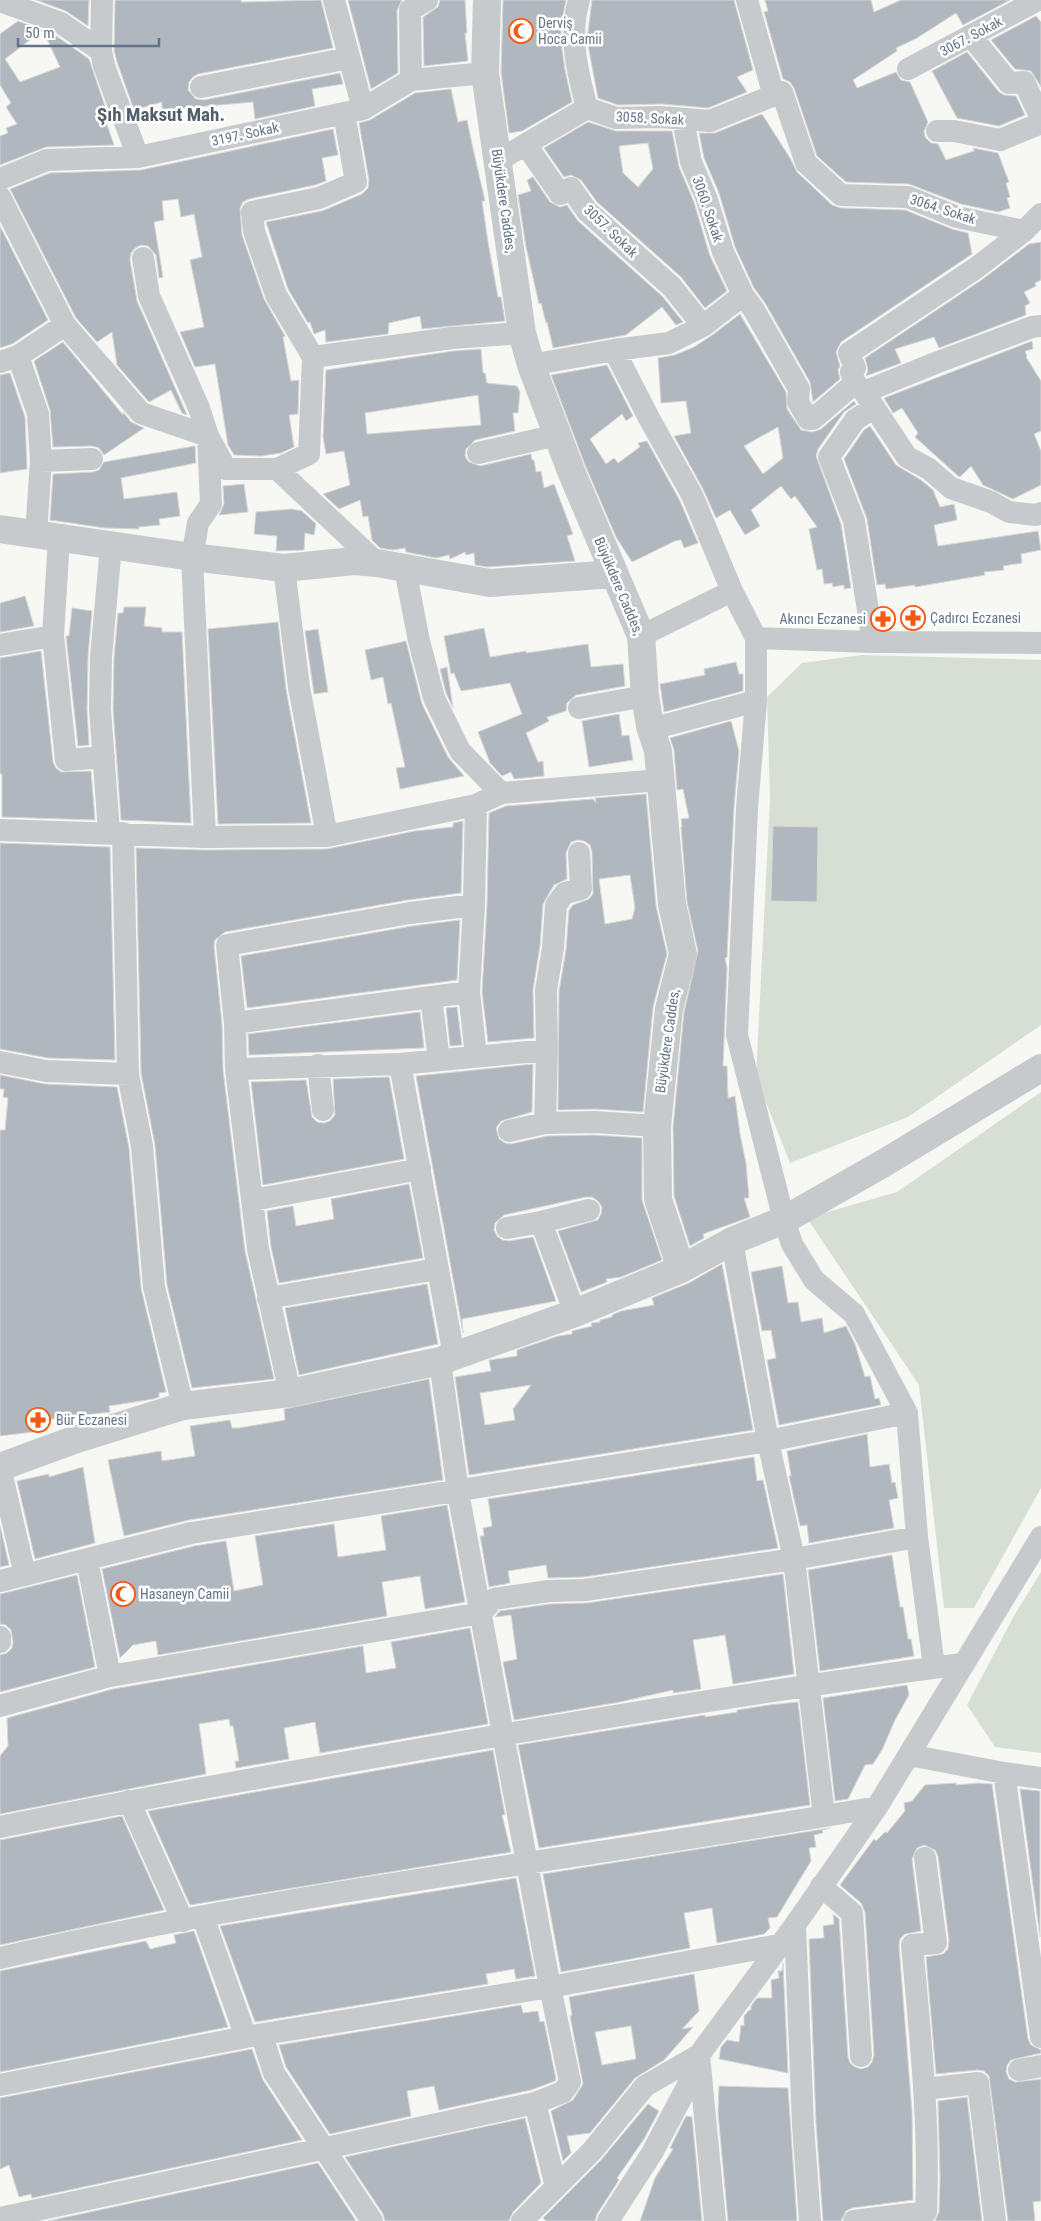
<svg xmlns="http://www.w3.org/2000/svg" width="1041" height="2221" viewBox="0 0 1041 2221" font-family="'Roboto Condensed',sans-serif">
	<rect width="100%" height="100%" fill="#f7f7f3"/>
	<path fill="#d7dfd4" d="M862 655 1041 660V1025L908 1117 790 1163 756 1077 770 799 767 697 802 663Z
		M1041 1092V1488L974 1608H944L919 1385 807 1218 897 1192Z
		M1041 1572V1753L995 1747 967 1705 1015 1614Z"/>
	<path fill="#b0b7be" stroke="#d8d8d6" fill-rule="evenodd" d="M36 0H89L88 26 66 11Z
		M115 0H241V2L321 0 333 48 198 74 193 77 189 82 188 90 196 99 204 100 340 73 343 84 312 89 315 106 255 119 253 102 162 110V102L134 110 117 62 114 50Z
		M348 0H402L397 10 398 73 371 89Z
		M440 0H465L467 33H465L468 61 424 66 423 17 438 7Z
		M503 0H566L561 26V42L565 70 572 102 522 131 509 133 501 72Z
		M592 0H734L753 70 737 77 747 92 708 108 662 104 618 105 598 98 587 40Z
		M765 0H871L874 12 901 0H1010L963 25 956 13 917 38 896 48 897 51 853 80 857 88 896 72 901 80 910 82 928 122 924 131 925 137 931 143 938 144 946 160 974 151 973 148 998 153 1009 182 1006 183 1010 197 1007 198 1010 208 998 212 961 204 909 184 846 182 817 156 794 88 790 82 783 79 764 12 768 11Z
		M1036 16 1041 22V87L1031 71 1015 69 991 40Z
		M18 21 55 35 89 59 109 118 105 119 114 145 46 147 0 165V136L8 133 6 128 17 124 6 107 11 103 0 85V34ZM43 30 60 67 20 82 5 59Z
		M967 52 999 92 1004 95 1016 96 1025 115 999 126 957 118 932 71Z
		M451 89 458 122 467 120 472 144 485 201H482L488 242 498 297H501L505 321 422 329 420 316 389 323 388 334 326 342 325 330 314 334 310 322 308 323 288 289 266 222 322 211 362 194 368 188 369 180 359 123 370 120 415 93Z
		M762 114 790 158 797 172 832 205 841 208 905 210 952 229 968 233 972 254 841 342 836 352 840 366 838 370 840 379 813 402 810 382 765 303 754 288 735 247 719 193 704 158 699 133H715Z
		M588 122 616 131H672L679 167 694 202 710 256 727 291 705 308 681 277 597 202 581 180 571 175 564 177 544 148ZM648 143 653 169 638 187 623 173 619 146Z
		M333 129 338 155 322 158 326 181 315 185 249 199 243 202 240 208 242 235 264 299 285 336 283 337 291 381 299 380 298 414 289 415 294 447 281 453 261 456 234 455 228 445 215 364 195 367 180 332 204 327 190 260 202 257 194 214 181 217 178 199 162 201 164 220 154 222 163 277 159 278 156 255 148 246 141 245 135 248 131 253 130 260 137 301 187 415 182 413 171 390 149 402 117 365 112 332 97 342 76 318 10 189 50 173 141 170Z
		M533 177 550 202 560 207 567 205 578 221 662 296 683 322 676 325 662 307 626 335 553 348 547 322 546 323 541 303 539 304 526 247 518 195 531 191 527 180Z
		M0 226 48 320 12 344 0 348Z
		M1041 242V280L1035 283 1036 286 1024 292 1030 303 1025 306 1026 315 939 348 934 337 895 349 901 363 866 376 868 370 865 358 983 279 1029 244Z
		M740 314 786 392 787 409 801 430 813 432 821 429 854 401 856 404 844 412 818 449 816 456 841 524 851 588 844 589V585L833 587 832 583 824 584 822 569 817 570 809 529 817 527 795 496 791 499 781 486 751 510 760 526 745 535 730 510 716 518 703 489 674 436 691 433 686 401 661 403 658 358 675 355 694 347 711 336ZM778 427 783 458 763 474 744 446Z
		M1032 341 1033 349 1025 351 1027 356 1026 357 1041 381V431L1034 434 1041 451V485L1013 499 983 485 971 466 960 477 958 476 915 437 918 433 902 408 893 413 884 398Z
		M63 342 123 415V412L131 422 144 428 104 455 99 448 92 446 53 447 50 410 34 361Z
		M481 349 483 373H485L487 383 517 386 520 392 518 413H513L515 431 475 440 466 449 465 456 469 462 480 466 531 454 532 460H534L536 472 541 471 544 488 554 484 573 534 567 536 575 561 487 567 475 565 474 553 466 555 465 552 450 559 449 555 436 558 406 552 405 548 393 550 380 548 372 540 368 516 363 517 360 500 339 509 323 494 350 485 344 451 326 454 323 437 326 370 453 351ZM478 395 481 425 367 434 365 413Z
		M607 365 633 416 626 421 622 414 590 439 606 464 614 458 618 463 640 447 638 443 647 441 680 501 698 543 684 548 681 540 675 541 632 562 616 537 585 465 551 375Z
		M10 373 25 417 27 469 0 473V375Z
		M870 426 896 465 921 480 933 490 940 507 954 504 957 520 934 525 938 546 1038 531 1041 550 1021 554 1022 563 1003 566 1004 570 984 572 985 575 915 587V585L886 589 885 584 877 585 867 519 844 459 864 430Z
		M195 446 196 463 121 478 124 499 177 492 180 516 159 519 160 525 139 527V529L105 528 50 520 53 474 93 472 99 470 104 462Z
		M244 484 248 512 219 515 224 504 223 486Z
		M292 509 302 511 316 524 314 535 305 533 304 550 276 551 277 536 254 534 256 512Z
		M25 596 34 626 0 632V603Z
		M124 607H146L144 626 162 628V632H182L191 823 121 820 113 709 114 658 118 613H123Z
		M72 608 92 611 88 657 87 709 89 745 78 746 66 636H69Z
		M278 622 286 689 311 823 218 824 208 629Z
		M484 628 490 657 526 651V653L588 644 591 667 623 664 625 686 576 695 567 703 566 711 547 717 549 721 526 733 538 762 543 761 544 776 514 779 511 772 502 776 490 763 478 732 522 714 510 683 461 691 454 673 451 674 444 636Z
		M318 629 328 692 314 694 305 631Z
		M406 641 422 704 448 757 464 776 400 789 396 768 405 767 391 703 388 704 383 677 371 680 365 650Z
		M41 651 53 762 56 768 61 772 91 771 95 820 2 817V774H0V658Z
		M736 662 739 674H743V691L664 712 660 684 705 675 704 669Z
		M447 667 453 708 446 693 440 669Z
		M619 714 622 736 629 735 633 760 589 767 582 721Z
		M731 721 739 751 734 807 727 957 725 958 727 968 723 1066H727L728 1098 735 1096 740 1134 746 1163 749 1198H744L750 1217 703 1234 704 1238 690 1246 674 1196 673 1127 684 1012 698 951 687 902 681 827H682L681 819 689 818 683 789 677 790 674 750 670 738Z
		M646 794 656 906 667 954 653 1007 643 1112 595 1109 558 1110 559 991 566 950 569 910 573 905 589 899 593 894 592 852 590 845 584 841 578 840 571 842 566 853 567 879 554 885 543 904 540 946 533 990 534 1038 488 1042 482 992 487 905 489 813 506 806 593 799 596 803 595 798ZM630 875 635 908 632 919 605 924 599 879Z
		M463 821 461 893 408 900 225 932 215 940 214 946 222 1024 223 1070 245 1251 274 1379 192 1388 167 1285 155 1145 141 1073 136 848 205 850 327 849 415 831 453 827V823Z
		M773 826 818 827 817 902 771 901Z
		M0 843 110 847 115 1060 48 1058 0 1049Z
		M460 920 457 980 247 1008 241 956 412 926Z
		M457 1007 462 1045 450 1046 446 1008Z
		M420 1012 424 1048 249 1055 248 1034Z
		M533 1064 532 1112 501 1121 496 1128 499 1139 505 1143 511 1144 547 1136 594 1135 642 1138V1200L662 1260 621 1277 606 1279 607 1282 581 1292 558 1231 598 1220 601 1214 602 1207 598 1201 592 1197H586L504 1215 495 1223 494 1230 497 1236 502 1240 509 1241 533 1237 556 1301 462 1319 463 1333 416 1076Z
		M0 1075 45 1084 117 1087 129 1148 141 1288 166 1392 159 1393V1397L153 1399 109 1406 110 1412 44 1420 45 1427 33 1428V1432L0 1436V1130H5L8 1098 3 1097 4 1089H0Z
		M389 1077 404 1159 263 1185 251 1082 306 1080 312 1117 317 1122 324 1123 330 1121 335 1115 333 1079Z
		M409 1184 423 1258 279 1283 271 1247 267 1211 293 1206 296 1226 334 1219 331 1199Z
		M722 1264 753 1430 469 1475 455 1377 491 1371 489 1360 517 1356V1350L558 1336 572 1334V1331L592 1326 591 1323 600 1322V1320L612 1317V1315L621 1311 654 1305 652 1298 689 1283ZM531 1385 513 1409 515 1420 485 1425 480 1393Z
		M782 1266 788 1303 798 1302 801 1322 822 1318 824 1333 846 1326 855 1344 865 1377 870 1376 875 1399 879 1398 881 1405 779 1425 767 1360 776 1358 771 1330 762 1331 751 1272Z
		M427 1284 438 1344 299 1375 285 1308Z
		M429 1379 443 1480 189 1520 124 1536 108 1460 161 1451 162 1461 195 1456 190 1426 230 1420 232 1428H239L285 1420 284 1409Z
		M867 1434 870 1467 889 1464 892 1483 895 1482 898 1498 889 1500 894 1528 809 1543 807 1525 800 1526 789 1476H791L787 1451Z
		M754 1457 757 1481 763 1480 778 1548 584 1577 548 1578 546 1565 508 1571 510 1583 489 1587 480 1536H484L483 1528 492 1526 488 1499Z
		M83 1467 95 1543 35 1559 17 1481 49 1474V1477Z
		M447 1505 465 1602 425 1609 420 1576 382 1582 387 1616 158 1655 156 1641 133 1645 120 1658 102 1569 194 1546 226 1541 234 1591 263 1585 255 1536 334 1524 338 1557 386 1550 381 1516Z
		M0 1525 9 1565 0 1567Z
		M892 1555 900 1607H903L908 1639H911L914 1656 820 1671 808 1570Z
		M783 1574 794 1674 733 1684 725 1635 693 1640 701 1689 673 1693V1690L620 1702 514 1720 503 1662 517 1659 511 1615 495 1617 500 1611 550 1604 587 1603Z
		M77 1575 95 1667 0 1692V1655L7 1653 12 1648 13 1642 11 1630 6 1625 0 1624V1594Z
		M470 1628 488 1724 320 1753 315 1722 284 1728 289 1759 236 1768 235 1761H239L233 1726H230L229 1719 199 1724 206 1774 0 1814V1756L8 1746 7 1718 113 1689 363 1646 366 1673 396 1668 391 1642Z
		M907 1685 909 1695 895 1720 882 1750 873 1764 865 1765 848 1799 835 1801 823 1698Z
		M798 1702 810 1805 539 1848 518 1745 705 1715V1717L737 1712V1710L769 1705Z
		M493 1750 505 1815H502L511 1852 190 1905 148 1811Z
		M956 1783V1785L978 1783 992 1784 1028 2039 1031 2045 1041 2050V2053L1011 2060 1007 2065 1006 2072 1009 2079 1015 2082 1041 2079V2201L1033 2202 1035 2221H1008L989 2076 984 2071 977 2070 936 2074 926 1957 943 1954 948 1949 949 1941 938 1856 935 1850 924 1845 917 1848 912 1859 921 1931 905 1934 900 1939 899 1946 912 2112 913 2200 852 2208 846 2211 841 2221H823L816 2124 809 1939 824 1938 823 1926 834 1924 833 1914 839 1919 848 2057 850 2063 855 2067 861 2069 868 2067 872 2062 874 2055 865 1912 861 1903 840 1885 874 1839 876 1841 885 1832 887 1833 905 1811 904 1803 912 1801 925 1785Z
		M1020 1789 1040 1791V1937Z
		M122 1816 164 1910 0 1945V1840Z
		M830 1828 822 1830 823 1833 814 1835 816 1847 809 1848 811 1861 777 1917 768 1918 770 1928 764 1934 717 1943 712 1908 684 1913 690 1948 561 1972 543 1874Z
		M516 1878 535 1976 516 1979 514 1969 486 1974 488 1984 255 2022 220 1926Z
		M194 1931 228 2027 0 2072V1971L146 1941 150 1949 176 1943 174 1935Z
		M783 1963 788 2073 719 2059 721 2047 727 2040 739 2042 741 2025 744 2026V2016L749 2010H751V2006L757 1998H772L771 1980 779 1978 778 1971H782Z
		M694 1974 699 2011 682 2029 693 2027 664 2060 635 2078 590 2133 567 2136 571 2153 563 2161 551 2111 573 2100 583 2084 570 2016 572 2015 569 1997ZM631 2026 636 2059 602 2065 595 2032Z
		M521 2005 523 2013 538 2011 540 2022 544 2021 556 2079 555 2081 531 2090 439 2110 434 2086 407 2091 411 2116 330 2134 286 2067 279 2045Z
		M252 2049 263 2080 302 2140 32 2198 31 2194 19 2197 9 2165 0 2169V2098Z
		M719 2086 788 2088 797 2221H728L718 2113Z
		M967 2097 982 2221H935L939 2212 940 2179 938 2101Z
		M648 2104 659 2111 644 2139 617 2178 619 2180 597 2214 595 2221H546L543 2218 601 2160Z
		M686 2116 692 2117 702 2221H640L655 2178 673 2149 670 2148Z
		M525 2118 541 2183 513 2212 509 2221H385L383 2214 345 2157Z
		M318 2163 356 2221H48Z"/>
	<g fill="none" stroke-linecap="round" stroke-linejoin="round">
		<path stroke="#c6cacd" stroke-width="22" d="M102 0 101 51 104 66 138 157
			M334 0 363 109
			M579 0C568 36 578 74 587 108
			M747 0 774 96
			M0 1 61 23 101 51
			M971 36 1009 83 1024 82 1041 118
			M908 69 1034 2
			M411 80 410 10 427 0
			M201 87 349 58
			M683 120 691 162 706 197 723 252 743 295
			M937 131H954L1000 140 1041 123
			M526 145 560 194 571 188 587 211 672 287 703 326
			M499 160 587 108 616 118 661 117 710 121 782 92 806 163 841 195 908 197 957 217 1024 231 1041 214
			M0 179 47 160 138 157 363 109 411 80 485 73
			M0 197 65 325 141 413 208 436 226 469H277L377 563
			M143 258 149 296 199 408 208 436 211 504 198 523 192 557 205 837
			M1041 326 1032 327 938 362 864 392 907 457 929 469 951 488 991 502 1009 512 1036 515 1041 513
			M614 350 650 420 692 495 732 591 756 638
			M18 356 38 414 41 461 36 533
			M313 357 276 295 254 231 252 212 319 198 356 182 344 113
			M0 362 18 356 65 325
			M531 365 614 350 669 343 703 326 743 295 754 310 799 389 798 402 808 419H813L855 383
			M864 392 855 383 851 372 855 368 849 353 976 268 1024 231
			M873 408 855 420 829 457 854 521 873 642
			M478 453 557 435
			M41 461 92 459
			M277 469 309 454 313 357 452 338 522 333
			M59 538 53 636 66 760 104 757
			M284 568 299 687 327 836
			M405 569 419 641 434 698 460 751 501 793
			M641 636 732 591
			M0 645 53 636
			M579 708 645 696
			M650 726 666 725 756 701
			M0 830 205 837 327 836 476 805 501 793 660 780
			M109 832 100 709 101 657 111 546
			M123 833 128 1074 142 1146 154 1287 183 1406
			M431 997 439 1060
			M235 1023 469 992
			M476 1056 469 992 474 905 476 805
			M0 1062 46 1071 128 1074
			M400 1064 454 1356
			M318 1065 323 1110
			M236 1069 400 1064 547 1050
			M545 1123 547 1050 546 990 553 948 556 905 565 893 581 889 579 853
			M509 1131 545 1123 594 1122 657 1126
			M253 1200 420 1169
			M541 1222 575 1313
			M507 1228 541 1222 589 1210
			M732 1241 768 1441 794 1559 824 1816
			M268 1298 437 1269
			M290 1393 258 1249 236 1069 235 1023 227 945 410 913 474 905
			M0 1467 25 1575
			M87 1560 110 1676
			M0 1581 191 1533 768 1441 907 1413
			M0 1637V1642
			M934 1667 917 1537 907 1413 854 1314 814 1280 792 1244 784 1220 737 1035 747 808 756 701V638L873 642 1041 643
			M0 1706 110 1676 481 1613 494 1599 549 1591 585 1590 794 1559 917 1537
			M909 1755 1004 1773 1041 1778
			M1004 1773 1041 2037
			M129 1801 183 1921
			M0 1827C147 1797 295 1771 444 1745 616 1715 789 1687 962 1664
			M821 1886 852 1913 861 2056
			M203 1917 246 2037
			M795 1925 803 2125 810 2221
			M0 1958C289 1891 585 1859 877 1807
			M262 2036 274 2073 372 2221
			M1019 2070 1041 2066
			M0 2085 246 2037 550 1987 779 1945
			M924 2089 978 2083 995 2221
			M535 2103 556 2187
			M0 2218 535 2103 563 2092 570 2082 550 1987 458 1492 440 1361
			M522 2221 592 2151 645 2086 699 2055 715 2221
			M608 2221 652 2153 687 2087 699 2055 795 1925 877 1807 1041 1537
			M854 2221 926 2212C930 2123 920 2034 912 1945L936 1943 925 1858"/>
		<path stroke="#c6cacd" stroke-width="28" d="M487 0 485 73 522 333 531 365 571 471 641 636 645 696 650 726 658 751 672 904 683 954 669 1009 657 1126 658 1199 681 1269
			M0 529 192 557 284 568 354 561 377 563 490 583 614 574
			M0 1467 71 1441 183 1406 290 1393 440 1361 575 1313 681 1269 732 1241 784 1220 884 1163 1041 1068"/>
	</g>
	<defs>
		<symbol id="mosque-ring" viewBox="-11 -11 22 22"><circle r="9.5" fill="#fff" stroke="#f45916" stroke-width="1.5"/><path d="M3.5-4.9A6 6 0 1 0 3.5 4.9A5 5 0 1 1 3.5-4.9Z" fill="#f45916"/></symbol>
		<symbol id="pharmacy-ring" viewBox="-11 -11 22 22"><circle r="9.5" fill="#fff" stroke="#f45916" stroke-width="1.5"/><path d="M-2-6h4v4h4v4h-4v4h-4v-4h-4v-4h4Z" fill="#f45916"/></symbol>
	</defs>
	<g fill-rule="evenodd">
		<use href="#mosque-ring" x="507" y="17" width="28" height="28"/>
		<use href="#pharmacy-ring" x="899" y="604" width="28" height="28"/>
		<use href="#pharmacy-ring" x="869" y="605" width="28" height="28"/>
		<use href="#pharmacy-ring" x="24" y="1406" width="28" height="28"/>
		<use href="#mosque-ring" x="109" y="1580" width="28" height="28"/>
	</g>
	<g text-anchor="middle" stroke-width="5" stroke-linejoin="round" paint-order="stroke">
		<g font-size="14" fill="#637487" stroke="#fff" text-anchor="start">
			<text x="538" y="28">Derviş<tspan x="538" dy="16">Hoca Camii</tspan></text>
			<text x="930" y="623">Çadırcı Eczanesi</text>
			<text x="866" y="624" text-anchor="end">Akıncı Eczanesi</text>
			<text x="56" y="1425">Bür Eczanesi</text>
			<text x="140" y="1599">Hasaneyn Camii</text>
		</g>
		<g font-size="14" fill="#637487" stroke="#fff">
			<text transform="translate(971 36) rotate(-28)" y="5">3067. Sokak</text>
			<text transform="translate(650 118) rotate(3)" y="5">3058. Sokak</text>
			<text transform="translate(245 134) rotate(-12)" y="5">3197. Sokak</text>
			<text transform="translate(504 201) rotate(82)" y="5">Büyükdere Caddes,</text>
			<text transform="translate(708 209) rotate(71)" y="5">3060. Sokak</text>
			<text transform="translate(943 209) rotate(18)" y="5">3064. Sokak</text>
			<text transform="translate(611 231) rotate(44)" y="5">3057. Sokak</text>
			<text transform="translate(619 586) rotate(67)" y="5">Büyükdere Caddes,</text>
			<text transform="translate(667 1041) rotate(-82)" y="5">Büyükdere Caddes,</text>
		</g>
		<g font-size="19" font-weight="bold" fill="#515e6b" stroke="#fff">
			<text x="161" y="121">Şıh Maksut Mah.</text>
		</g>
	</g>
	<path d="M18 38v8h141v-8" fill="none" stroke="#637487" stroke-width="2.5"/>
	<text x="25" y="38" font-size="15" fill="#637487" stroke="#ffffff" stroke-width="4" paint-order="stroke">50 m</text>
</svg>
